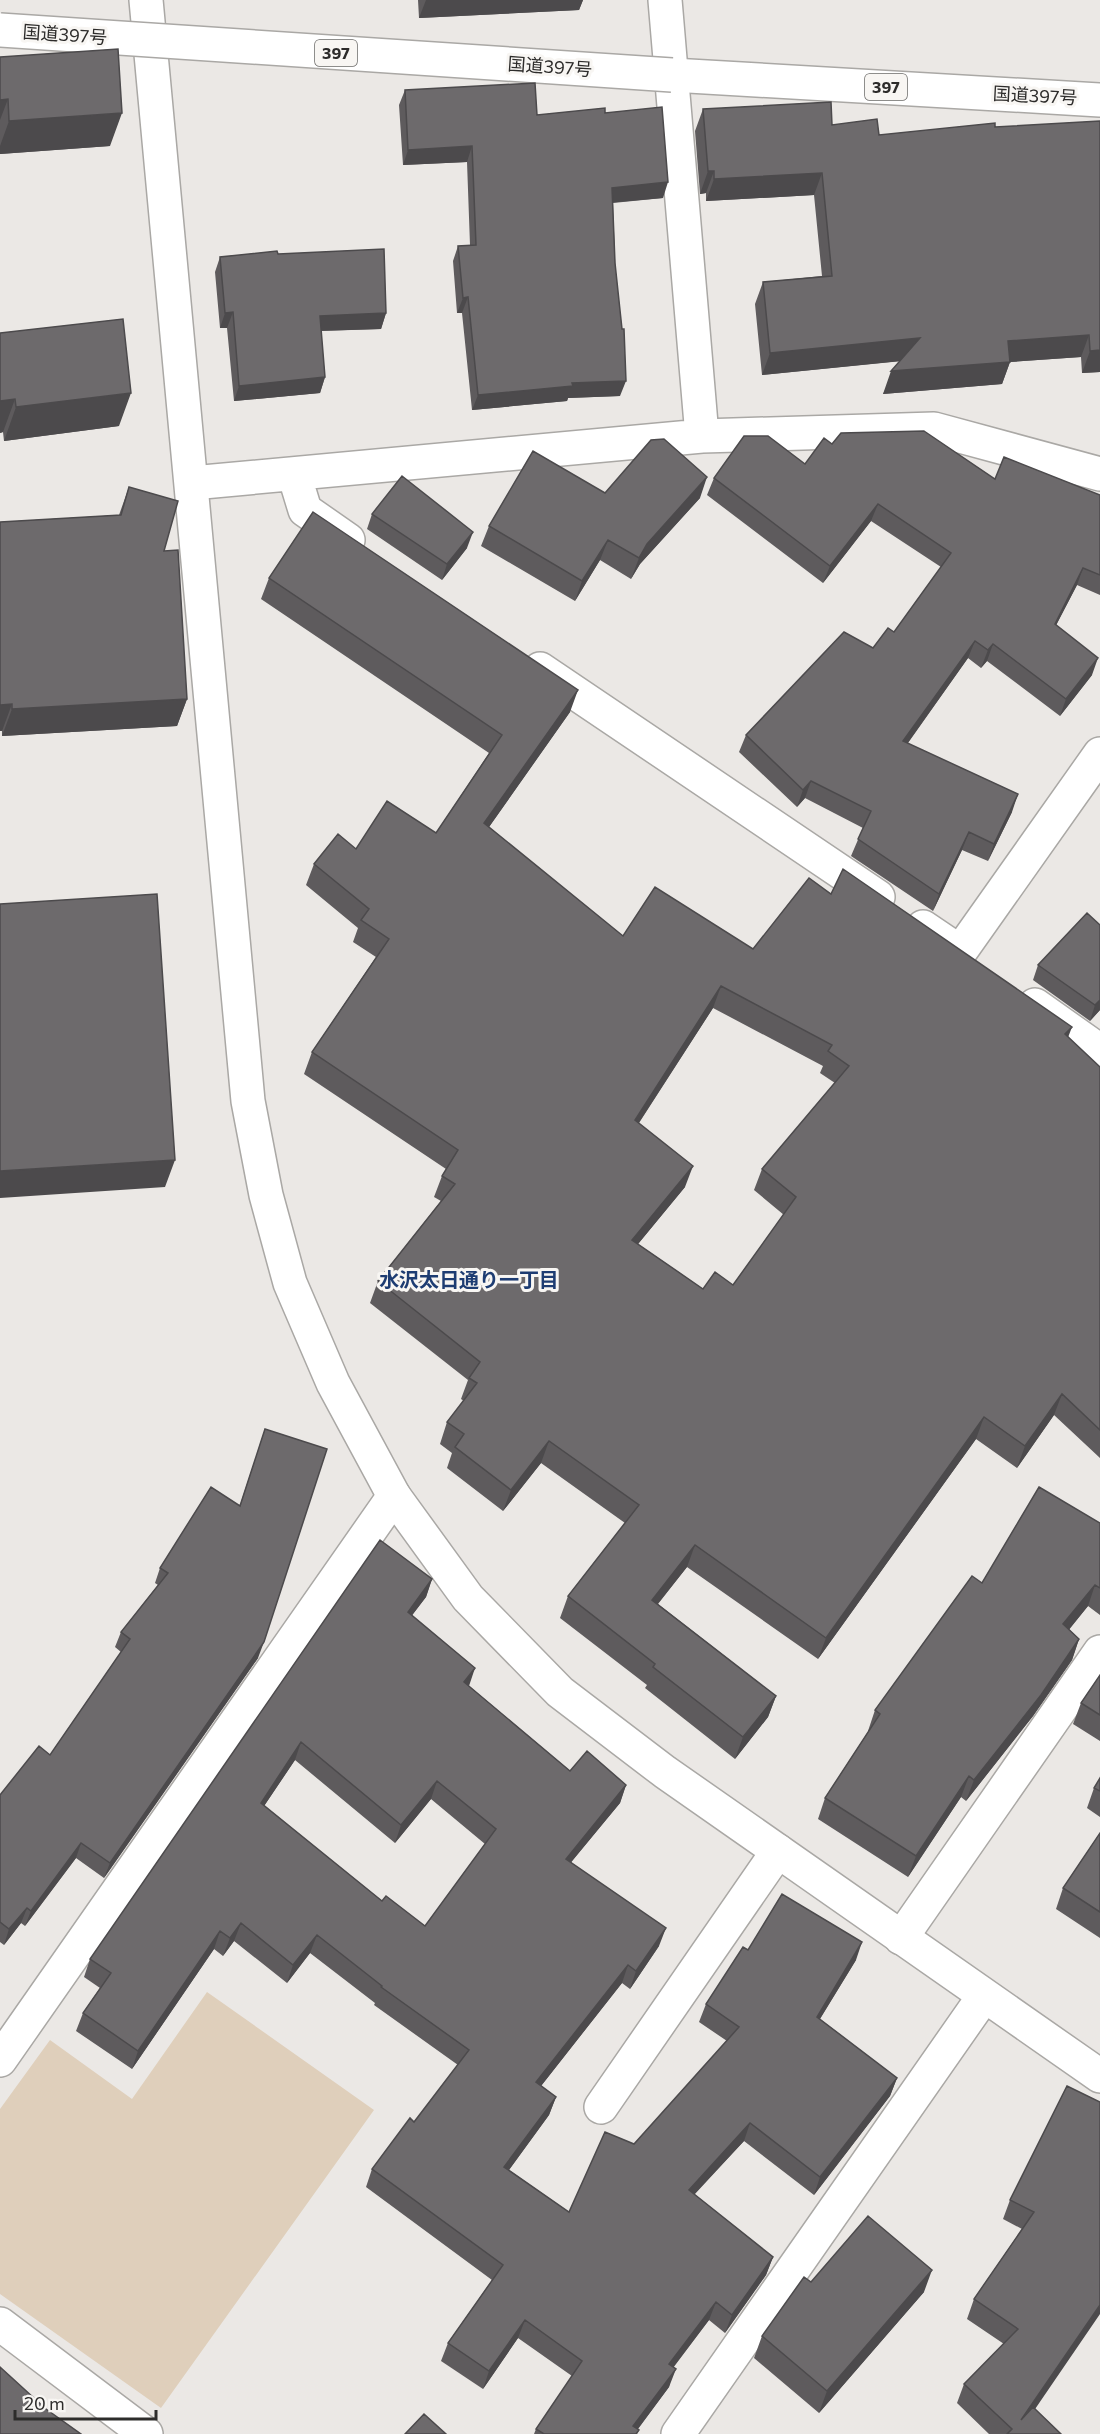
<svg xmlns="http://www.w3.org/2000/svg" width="1100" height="2434" viewBox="0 0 1100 2434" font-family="Commissioner,'Noto Sans JP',sans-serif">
	<rect width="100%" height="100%" fill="#ebe8e5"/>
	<path fill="#dfcfbb" d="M207 1992 374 2110 161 2408 0 2294V2109L50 2040 132 2099Z"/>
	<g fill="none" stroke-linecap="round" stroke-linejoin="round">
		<defs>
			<path id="street" d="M665 0 702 436
				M294 474 305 510 348 540
				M192 483 702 436 934 429 1100 474
				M540 669 878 897
				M923 927 960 952 1100 754
				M1035 1005 1100 1051
				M901 1938 1100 1652
				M0 2060 394 1496
				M601 2107 778 1851
				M0 2324 146 2434
				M678 2434 984 1996"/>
			<path id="secondary" d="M146 0 248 1101 266 1195 290 1283 333 1383 394 1496 468 1598 560 1692 665 1772 1100 2076"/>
			<path id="highway" d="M672 75 1100 100"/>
		</defs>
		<use href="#street" stroke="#aaa8a5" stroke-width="36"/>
		<use href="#secondary" stroke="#aaa8a5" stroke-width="36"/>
		<use href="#highway" stroke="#aaa8a5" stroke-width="36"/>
		<use href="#street" stroke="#fff" stroke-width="33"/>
		<use href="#secondary" stroke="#fff" stroke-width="33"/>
		<use href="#highway" stroke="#fff" stroke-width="33"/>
		<defs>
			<path id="highway-bridge" d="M0 30 672 75"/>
		</defs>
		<use href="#highway-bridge" stroke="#aaa8a5" stroke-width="36" stroke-linecap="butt"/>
		<use href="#highway-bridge" stroke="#fff" stroke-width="33"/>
	</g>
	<path fill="#5e5b5d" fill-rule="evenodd" d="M418 0H583L579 10 419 18Z
		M0 57 110 146 0 154Z
		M405 90 537 115 605 113 663 198 613 203 620 396 568 398 567 401 472 410 462 313H457L453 261 458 246 470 245 467 162 403 165 399 105Z
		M703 109 832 125 879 135 1100 121V372L1082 373 1081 357 1010 362 1002 384 883 394 900 361 762 375 755 304 763 282 822 276 814 195 706 201V193L700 194 695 131Z
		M278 254 386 313 381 329 321 331 325 377 320 393 234 401 227 328H220L215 272 220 257Z
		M0 333 119 426 4 441 3 432 0 433Z
		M832 444 995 479 1100 495V595L1077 585 1056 625 1092 675 1060 716 987 661 981 668 968 658 908 743 1012 812 988 861 962 850 933 911 851 856 863 828 805 798 797 807 739 752 746 735 873 648 894 632 941 567 871 521 823 583 707 495 714 478 805 464Z
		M129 487 164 551 187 699 177 726 2 736 0 522 119 515Z
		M605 493 700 498 640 564 631 579 600 560 575 601 481 546 489 526Z
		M372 514 467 548 442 580 367 529Z
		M269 578 570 712 489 827 623 936 753 949 831 894 1068 1037 1100 1067V1458L1054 1415 1017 1468 976 1439 818 1659 687 1567 658 1604 776 1696 768 1717 735 1759 645 1688 647 1685 560 1618 568 1596 625 1523 541 1463 503 1511 447 1468 452 1453 440 1444 447 1422 464 1401 461 1399 468 1380 370 1303 378 1281 441 1201 434 1197 442 1176 446 1169 304 1074 312 1052 376 957 353 942 358 928 306 885 314 864 356 849 436 833 489 753 261 599ZM713 1008 823 1066 820 1073 835 1083 762 1169 754 1190 784 1215 733 1285 703 1289 638 1244 685 1187 639 1123Z
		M1100 925V1010L1090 1021 1033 980 1038 965Z
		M265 1429 258 1658 104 1878 76 1858 25 1926 21 1923 4 1945 0 1942V1795L50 1755 121 1652 115 1647 121 1632 158 1585 155 1583 160 1568 240 1505Z
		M1100 1523V1615L1088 1606 1069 1629 1079 1639 1072 1660 1033 1716 966 1801 961 1797 908 1877 818 1819 825 1798 868 1732V1731L875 1710 982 1583Z
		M432 1579 426 1597 412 1615 469 1686 570 1771 626 1785 620 1803 571 1862 659 1946 630 1989 622 1983 541 2086 556 2097 549 2115 509 2170 569 2212 634 2144 727 2041 699 2022 706 2004 748 1950 856 1960 820 2019 897 2078 890 2096 814 2195 744 2141 694 2194 773 2257 766 2275 725 2333 709 2320 673 2368 669 2387 638 2429 639 2430 637 2434H534L536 2429 572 2376 518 2338 483 2389 441 2361 448 2343 492 2280 366 2187 372 2169 414 2122 458 2065 374 2005 375 2003 310 1953 287 1983 234 1941 223 1956 214 1949 132 2069 76 2031 83 2013 100 1988 84 1977 90 1959ZM295 1760 395 1843 431 1799 485 1844 425 1926 382 1901 264 1806Z
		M1100 1675V1741L1073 1724 1081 1703Z
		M1100 1778V1817L1087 1808 1094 1788Z
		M1100 1833V1938L1056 1909 1063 1888Z
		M1067 2086 1035 2409 1061 2434H989L957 2403 964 2384 1004 2344 967 2319 974 2299 1022 2229 1003 2219 1010 2200Z
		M811 2282 924 2292 819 2413 754 2358 762 2336Z"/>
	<path fill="#4c4a4c" d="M426 0H583L579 10 419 18Z
		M8 99 0 120V100Z
		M122 113 110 146 0 154V146L9 121Z
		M472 146 467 162 403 165 408 150Z
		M708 171H714L706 193 700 194Z
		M822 173 814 195 706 201 714 179Z
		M668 182 663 198 607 203 612 188Z
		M468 297 462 313H457L463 298Z
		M233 312 227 328H220L225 313Z
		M386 313 381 329 314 331 320 316Z
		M1089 335 1081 357 1010 362 1002 384 883 394 891 371 1008 341Z
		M920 338 912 360 762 375 770 353Z
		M1100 350V372L1082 373 1090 351Z
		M325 377 320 393 234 401 239 386Z
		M626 381 620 396 568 398 567 401 472 410 478 395 572 383Z
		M131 393 119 426 4 441 16 407Z
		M15 399 3 432 0 433V401Z
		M707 477 700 498 640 564 631 579 639 558 647 544Z
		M878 504 871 521 823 583 830 566Z
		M473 532 467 548 442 580 447 564Z
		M608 540 600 560 575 601 582 581Z
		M1083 568 1077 585 1048 641 1055 624Z
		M975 641 968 658 897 758 903 741Z
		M993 644 987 661 981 668 988 650Z
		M1098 658 1092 675 1060 716 1066 699Z
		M578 690 570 712 477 844 484 823Z
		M187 699 177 726 2 736 12 709Z
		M12 704 2 731H0V705Z
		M811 781 805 798 797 807 803 790Z
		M1018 794 1012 812 988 861 994 844Z
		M969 832 962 850 933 911 939 894Z
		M721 986 713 1008 627 1141 635 1120Z
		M1100 1000V1010L1090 1021 1095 1005Z
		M1072 1027 1064 1048 1065 1034Z
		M175 1160 165 1187 0 1198V1171Z
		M693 1166 685 1187 624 1261 632 1240Z
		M1062 1394 1054 1415 1017 1468 1025 1446Z
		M984 1417 976 1439 818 1659 826 1638Z
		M549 1441 541 1463 503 1511 511 1490Z
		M695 1545 687 1567 644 1621 652 1600Z
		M432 1579 426 1597 401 1630 408 1612Z
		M1095 1585 1088 1606 1056 1646 1063 1624Z
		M1079 1639 1072 1660 1033 1716 966 1801 974 1780Z
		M264 1642 258 1658 104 1878 110 1863Z
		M475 1668 469 1686 464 1682Z
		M776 1696 768 1717 735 1759 743 1737Z
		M301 1742 295 1760 254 1821 261 1803Z
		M969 1776 961 1797 908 1877 916 1856Z
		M437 1781 431 1799 395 1843 401 1825Z
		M626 1785 620 1803 559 1877 566 1859Z
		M81 1843 76 1858 25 1926 31 1911Z
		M27 1908 21 1923 4 1945 9 1929Z
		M241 1923 234 1941 223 1956 230 1938Z
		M666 1928 659 1946 630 1989 636 1971Z
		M220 1931 214 1949 132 2069 138 2051Z
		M317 1935 310 1953 287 1983 293 1965Z
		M862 1942 856 1960 810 2035 817 2017Z
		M628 1965 622 1983 530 2100 536 2082Z
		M897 2078 890 2096 814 2195 820 2177Z
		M556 2097 549 2115 498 2185 504 2167Z
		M750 2123 744 2141 682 2208 689 2190Z
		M773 2257 766 2275 725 2333 732 2315Z
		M932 2270 924 2292 819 2413 827 2391Z
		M716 2302 709 2320 662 2382 669 2364Z
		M1100 2305V2314L1018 2434 1021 2420Z
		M525 2320 518 2338 483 2389 489 2371Z
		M676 2369 669 2387 634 2434 633 2426Z"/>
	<path fill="#6d6a6c" stroke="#4c4a4c" stroke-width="1.5" fill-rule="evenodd" d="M118 49 122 113 9 121 8 99 0 100V57Z
		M535 83 537 115 605 108V113L662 107 668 182 612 188 615 263 622 329H624L626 381 572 383 573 386 478 395 468 297 463 298 458 246 476 245 472 146 408 150 405 90Z
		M831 102 832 125 877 119 879 135 995 123V127L1100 121V350L1090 351 1089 335 1008 341 1010 362 891 371 920 338 770 353 763 282 832 276 822 173 714 179V171H708L703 109Z
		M384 249 386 313 320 316 325 377 239 386 233 312 225 313 220 257 277 251 278 254Z
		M123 319 131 393 16 407 15 399 0 401V333Z
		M924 431 995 479 1004 457 1100 495V575L1083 568 1055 624 1098 658 1066 699 993 644 988 650 975 641 903 741 1018 794 994 844 969 832 939 894 858 839 871 811 811 781 803 790 746 735 844 632 873 648 888 628 894 632 951 553 878 504 830 566 714 478 744 436H768L805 464 824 438 832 444 841 433Z
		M664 439 707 477 647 544 639 558 608 540 582 581 489 526 533 451 605 493 651 440Z
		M402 476 473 532 447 564 372 514Z
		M129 487 178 501 164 551 178 550 187 699 12 709V704L0 705V522L121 515Z
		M313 512 578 690 484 823 623 936 655 887 753 949 809 878 831 894 843 869 1072 1027 1065 1034 1100 1067V1430L1062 1394 1025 1446 984 1417 826 1638 695 1545 652 1600 776 1696 743 1737 653 1667 655 1664 568 1596 639 1505 549 1441 511 1490 455 1447 464 1434 447 1422 477 1383 469 1378 480 1362 378 1281 455 1184 442 1176 458 1150 312 1052 389 939 361 920 369 909 314 864 338 834 356 849 387 801 436 833 502 735 269 578ZM721 986 832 1045 828 1051 849 1066 762 1169 796 1197 733 1285 715 1272 703 1289 632 1240 693 1166 635 1120Z
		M157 894 175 1160 0 1171V904Z
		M1087 913 1100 925V1000L1095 1005 1038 965Z
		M265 1429 327 1449 264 1642 110 1863 81 1843 31 1911 27 1908 9 1929 0 1922V1795L39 1746 50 1755 130 1639 121 1632 168 1573 160 1568 211 1487 240 1506Z
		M1039 1487 1100 1523V1588L1095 1585 1063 1624 1079 1639 1041 1695 974 1780 969 1776 916 1856 825 1798 880 1714 875 1710 972 1576 982 1583Z
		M380 1540 432 1579 408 1612 475 1668 464 1682 570 1771 587 1751 626 1785 566 1859 666 1928 636 1971 628 1965 536 2082 556 2097 504 2167 569 2212 605 2132 634 2144 739 2027 706 2004 743 1947 748 1950 782 1894 862 1942 817 2017 897 2078 820 2177 750 2123 689 2190 773 2257 732 2315 716 2302 669 2364 676 2369 633 2426 639 2430 636 2434H544L536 2429 582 2361 525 2320 489 2371 448 2343 503 2265 372 2169 410 2118 414 2122 469 2050 381 1987 382 1986 317 1935 293 1965 241 1923 230 1938 220 1931 138 2051 83 2013 111 1973 90 1959ZM301 1742 401 1825 437 1781 496 1829 425 1926 386 1896 382 1901 261 1803Z
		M1100 1675V1715L1081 1703Z
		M1100 1778V1791L1094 1788Z
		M1100 1833V1912L1063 1888Z
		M1067 2086 1100 2102V2305L1021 2420 1033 2407 1061 2434H1007L1012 2429 964 2384 1018 2329 974 2299 1034 2212 1010 2200Z
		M868 2216 932 2270 827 2391 762 2336 804 2277 811 2282Z
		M0 2367 46 2409 81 2434H0Z
		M424 2414 446 2434H405Z"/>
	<g text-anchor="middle" stroke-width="6" stroke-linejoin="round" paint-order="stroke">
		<g fill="#f8f6f3" stroke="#6a6967" stroke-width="1.5">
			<rect x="315" y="40" width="42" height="26" rx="4.5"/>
			<rect x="865" y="74" width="42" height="26" rx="4.5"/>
		</g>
		<g font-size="16" font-weight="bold" fill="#2d2c2b">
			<text x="336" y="59">397</text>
			<text x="886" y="93">397</text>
		</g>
		<g font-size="18" fill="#2d2c2b" stroke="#f8f6f3">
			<text transform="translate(65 35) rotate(4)" y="6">国道397号</text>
			<text transform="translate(550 67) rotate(4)" y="6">国道397号</text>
			<text transform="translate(1035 96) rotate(3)" y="6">国道397号</text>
		</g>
		<g font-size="20" font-weight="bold" fill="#1d3c72" stroke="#f8f6f3">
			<text x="469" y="1287">水沢太日通り一丁目</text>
		</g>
	</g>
	<path d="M15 2410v9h141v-9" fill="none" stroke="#2d2c2b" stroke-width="3"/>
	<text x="24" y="2410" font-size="18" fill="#2d2c2b" stroke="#f8f6f3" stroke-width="4.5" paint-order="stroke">20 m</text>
</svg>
